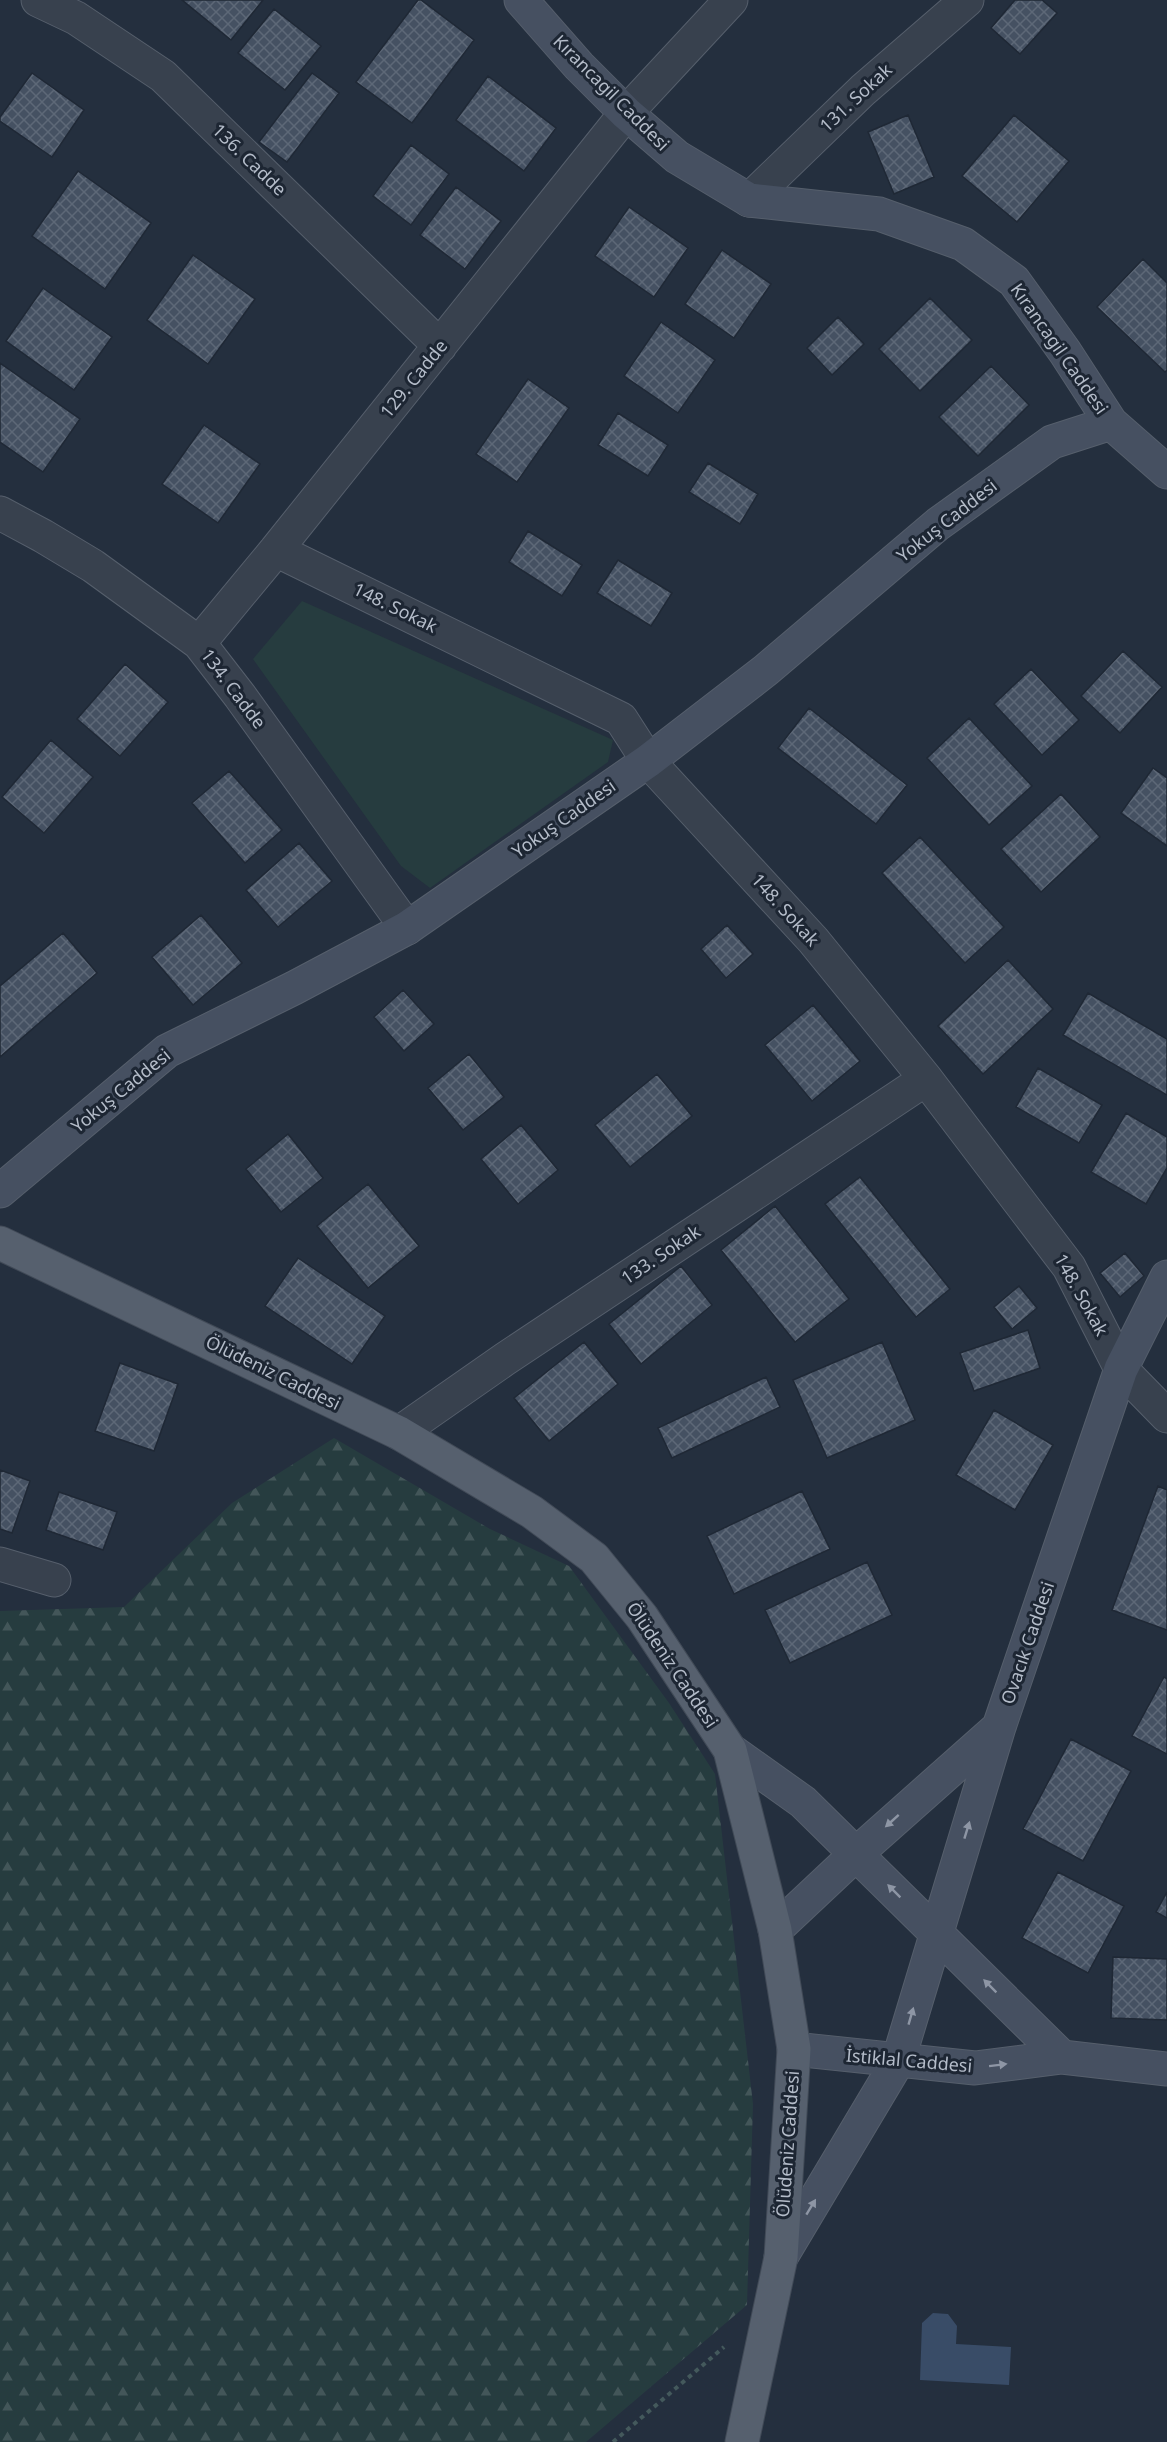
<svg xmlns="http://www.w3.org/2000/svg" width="1167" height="2442" viewBox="0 0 1167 2442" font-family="'Noto Sans',sans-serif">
	<defs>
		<pattern id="forest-firs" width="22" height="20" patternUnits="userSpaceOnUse" patternTransform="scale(1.5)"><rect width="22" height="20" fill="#263c3f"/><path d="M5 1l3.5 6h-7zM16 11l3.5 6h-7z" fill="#435659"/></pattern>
		<pattern id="building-cross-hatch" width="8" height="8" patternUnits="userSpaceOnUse" patternTransform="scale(1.5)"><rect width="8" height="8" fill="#455162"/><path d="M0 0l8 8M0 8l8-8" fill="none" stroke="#5d6877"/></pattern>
	</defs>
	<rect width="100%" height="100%" fill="#242f3e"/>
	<path fill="url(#forest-firs)" d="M334 1438 490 1529 569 1566 669 1703 715 1774 753 2104 747 2305 586 2442H0V1611L124 1607 232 1503Z"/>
	<path fill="#263c3f" d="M302 601 613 740 608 762 430 888 401 866 253 659Z"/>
	<path fill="#394c67" d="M933 2313 948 2314 957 2326 956 2344 1011 2347 1009 2385 920 2380 922 2323Z"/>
	<path fill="url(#building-cross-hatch)" stroke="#1f2835" stroke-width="1.5" d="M182 0H263L231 40Z
		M418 0H421L474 40 412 123 356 82Z
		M1015 0H1042L1057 13 1020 54 991 28Z
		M274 9 321 46 285 90 238 53Z
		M32 73 84 110 52 157 0 121V117Z
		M312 73 339 93 287 162 259 142Z
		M488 76 556 128 524 171 456 120Z
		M908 115 934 177 894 194 868 132Z
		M1014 115 1069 161 1017 222 962 176Z
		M411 145 449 174 411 225 373 196Z
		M78 171 151 223 105 289 32 236Z
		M456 187 501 221 465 269 420 235Z
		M629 207 688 248 654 297 595 256Z
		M722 250 771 284 734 338 685 304Z
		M193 255 255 299 208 364 147 320Z
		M1143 259 1167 283V370L1165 372 1097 307Z
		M43 288 112 337 74 390 6 341Z
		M930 298 972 340 920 391 879 349Z
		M838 317 864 344 832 375 807 348Z
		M661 322 715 360 678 413 624 376Z
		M0 363 80 419 43 472 0 442Z
		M991 366 1029 405 978 456 939 417Z
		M528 379 569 408 517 482 476 454Z
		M618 413 668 445 648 476 598 445Z
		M204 425 260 464 218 523 162 484Z
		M708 463 758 494 740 524 689 492Z
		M528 531 582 565 562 596 509 562Z
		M618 560 672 593 651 626 597 593Z
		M1123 651 1162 687 1120 733 1081 696Z
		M125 664 168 702 120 756 77 719Z
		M1031 669 1079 720 1042 755 994 704Z
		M809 708 907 785 876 824 778 748Z
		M969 718 1032 786 989 825 927 758Z
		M51 740 93 777 44 833 2 797Z
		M1153 768 1167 778V846L1121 813Z
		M229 771 282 830 245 863 192 803Z
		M1061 794 1100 837 1041 892 1001 849Z
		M920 837 1004 927 965 963 882 873Z
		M299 843 332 881 278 927 246 890Z
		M201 915 242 963 193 1005 152 957Z
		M727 925 753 954 726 978 701 949Z
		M63 933 97 973 0 1057V986Z
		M1008 960 1053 1009 983 1074 938 1026Z
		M403 990 434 1024 404 1051 374 1017Z
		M1088 993 1167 1039V1095L1063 1035Z
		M813 1005 860 1061 812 1101 765 1045Z
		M469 1054 504 1097 463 1130 428 1088Z
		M1038 1068 1102 1105 1079 1143 1016 1107Z
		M657 1074 692 1116 630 1167 595 1125Z
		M1126 1113 1167 1137V1168L1146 1204 1091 1172Z
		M521 1125 558 1170 518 1204 481 1159Z
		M288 1134 323 1178 281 1212 246 1169Z
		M860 1177 950 1289 916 1317 825 1204Z
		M368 1184 419 1246 368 1288 317 1226Z
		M775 1206 849 1299 795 1342 721 1250Z
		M1125 1253 1144 1276 1120 1297 1100 1273Z
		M298 1258 385 1316 352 1364 265 1306Z
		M681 1266 712 1305 641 1364 609 1324Z
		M1019 1286 1037 1308 1012 1329 994 1307Z
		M1028 1330 1040 1368 974 1391 960 1353Z
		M584 1342 618 1384 549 1441 514 1398Z
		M882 1342 915 1420 827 1458 793 1380Z
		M120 1363 178 1384 154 1451 95 1431Z
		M766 1377 780 1407 672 1458 658 1428Z
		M994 1410 1053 1445 1015 1510 956 1475Z
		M0 1470 30 1481 12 1533 0 1529Z
		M1158 1486 1167 1490V1630L1112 1610Z
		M802 1491 830 1549 734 1594 707 1536Z
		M59 1492 117 1512 103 1550 46 1530Z
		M867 1562 892 1615 790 1663 765 1610Z
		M1164 1677 1167 1679V1754L1132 1736Z
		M1071 1739 1131 1771 1083 1861 1023 1829Z
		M1058 1872 1124 1906 1088 1973 1022 1938Z
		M1167 1892V1918L1156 1912Z
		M1113 1957 1167 1959V2020L1111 2018Z"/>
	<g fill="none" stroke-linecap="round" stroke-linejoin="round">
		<defs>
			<path id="street" d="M38 0 76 18 163 76 440 346
				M749 200 863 90 967 0
				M0 513 43 536 93 566 199 643 240 696 407 928
				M276 550 621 719 648 761 813 940 926 1079 1069 1267 1121 1369 1167 1416
				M199 643 276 550 626 113 731 0
				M399 1433 505 1359 926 1079
				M0 1564 54 1580"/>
			<path id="secondary" d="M521 0 579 66 626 113 677 157 749 200 879 214 963 244 1014 281 1065 352 1111 423 1167 472
				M0 1191 167 1051 294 988 407 928 648 761 766 670 938 524 1052 442 1111 423
				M730 1750 803 1802 1062 2057
				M775 1930 856 1854 999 1727
				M794 2049 975 2068 1062 2057 1167 2069
				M781 2257 898 2061 999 1727 1121 1369 1167 1277"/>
			<path id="primary" d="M0 1243 399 1433 532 1512 594 1558 642 1617 730 1750 775 1930 794 2049 781 2257 742 2442"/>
		</defs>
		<use href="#street" stroke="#565f6c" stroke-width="35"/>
		<use href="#secondary" stroke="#565f6c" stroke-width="35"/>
		<use href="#primary" stroke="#414a57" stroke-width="35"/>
		<path stroke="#44595c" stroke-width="4" stroke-dasharray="4.5 4.5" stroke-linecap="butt" d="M613 2442 724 2347"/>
		<use href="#street" stroke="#38414e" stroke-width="33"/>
		<use href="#secondary" stroke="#465061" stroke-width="33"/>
		<use href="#primary" stroke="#56606e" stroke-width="33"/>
	</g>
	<defs><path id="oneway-solid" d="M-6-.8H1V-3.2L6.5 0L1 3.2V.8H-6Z" transform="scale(1.5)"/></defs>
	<g fill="#8e96a5">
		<use href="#oneway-solid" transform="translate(892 1821) rotate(138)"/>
		<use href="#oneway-solid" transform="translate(967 1830) rotate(-73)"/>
		<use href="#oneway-solid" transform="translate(894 1891) rotate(-135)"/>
		<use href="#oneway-solid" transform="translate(990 1986) rotate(-135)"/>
		<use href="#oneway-solid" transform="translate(911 2016) rotate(-74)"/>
		<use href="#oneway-solid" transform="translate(998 2065) rotate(-7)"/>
		<use href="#oneway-solid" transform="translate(811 2207) rotate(-59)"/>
	</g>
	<g text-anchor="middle" stroke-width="6" stroke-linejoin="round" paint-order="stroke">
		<g font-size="18" fill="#b4bcc9" stroke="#1d2633">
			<text transform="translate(611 93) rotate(45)" y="6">Kırancagil Caddesi</text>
			<text transform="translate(856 98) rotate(-43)" y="6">131. Sokak</text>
			<text transform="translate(249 160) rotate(44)" y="6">136. Cadde</text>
			<text transform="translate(1059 349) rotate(55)" y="6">Kırancagil Caddesi</text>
			<text transform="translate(414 379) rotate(-51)" y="6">129. Cadde</text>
			<text transform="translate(947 521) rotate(-38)" y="6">Yokuş Caddesi</text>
			<text transform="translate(395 608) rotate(26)" y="6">148. Sokak</text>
			<text transform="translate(233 689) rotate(53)" y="6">134. Cadde</text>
			<text transform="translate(564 819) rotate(-35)" y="6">Yokuş Caddesi</text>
			<text transform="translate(785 910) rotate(48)" y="6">148. Sokak</text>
			<text transform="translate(121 1091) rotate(-39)" y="6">Yokuş Caddesi</text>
			<text transform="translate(661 1255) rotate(-34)" y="6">133. Sokak</text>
			<text transform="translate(1081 1295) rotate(61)" y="6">148. Sokak</text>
			<text transform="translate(273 1373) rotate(26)" y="6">Ölüdeniz Caddesi</text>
			<text transform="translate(1028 1643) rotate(-71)" y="6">Ovacık Caddesi</text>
			<text transform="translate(672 1665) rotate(56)" y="6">Ölüdeniz Caddesi</text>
			<text transform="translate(909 2061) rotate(5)" y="6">İstiklal Caddesi</text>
			<text transform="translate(788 2144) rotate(-86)" y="6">Ölüdeniz Caddesi</text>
		</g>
	</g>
</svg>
